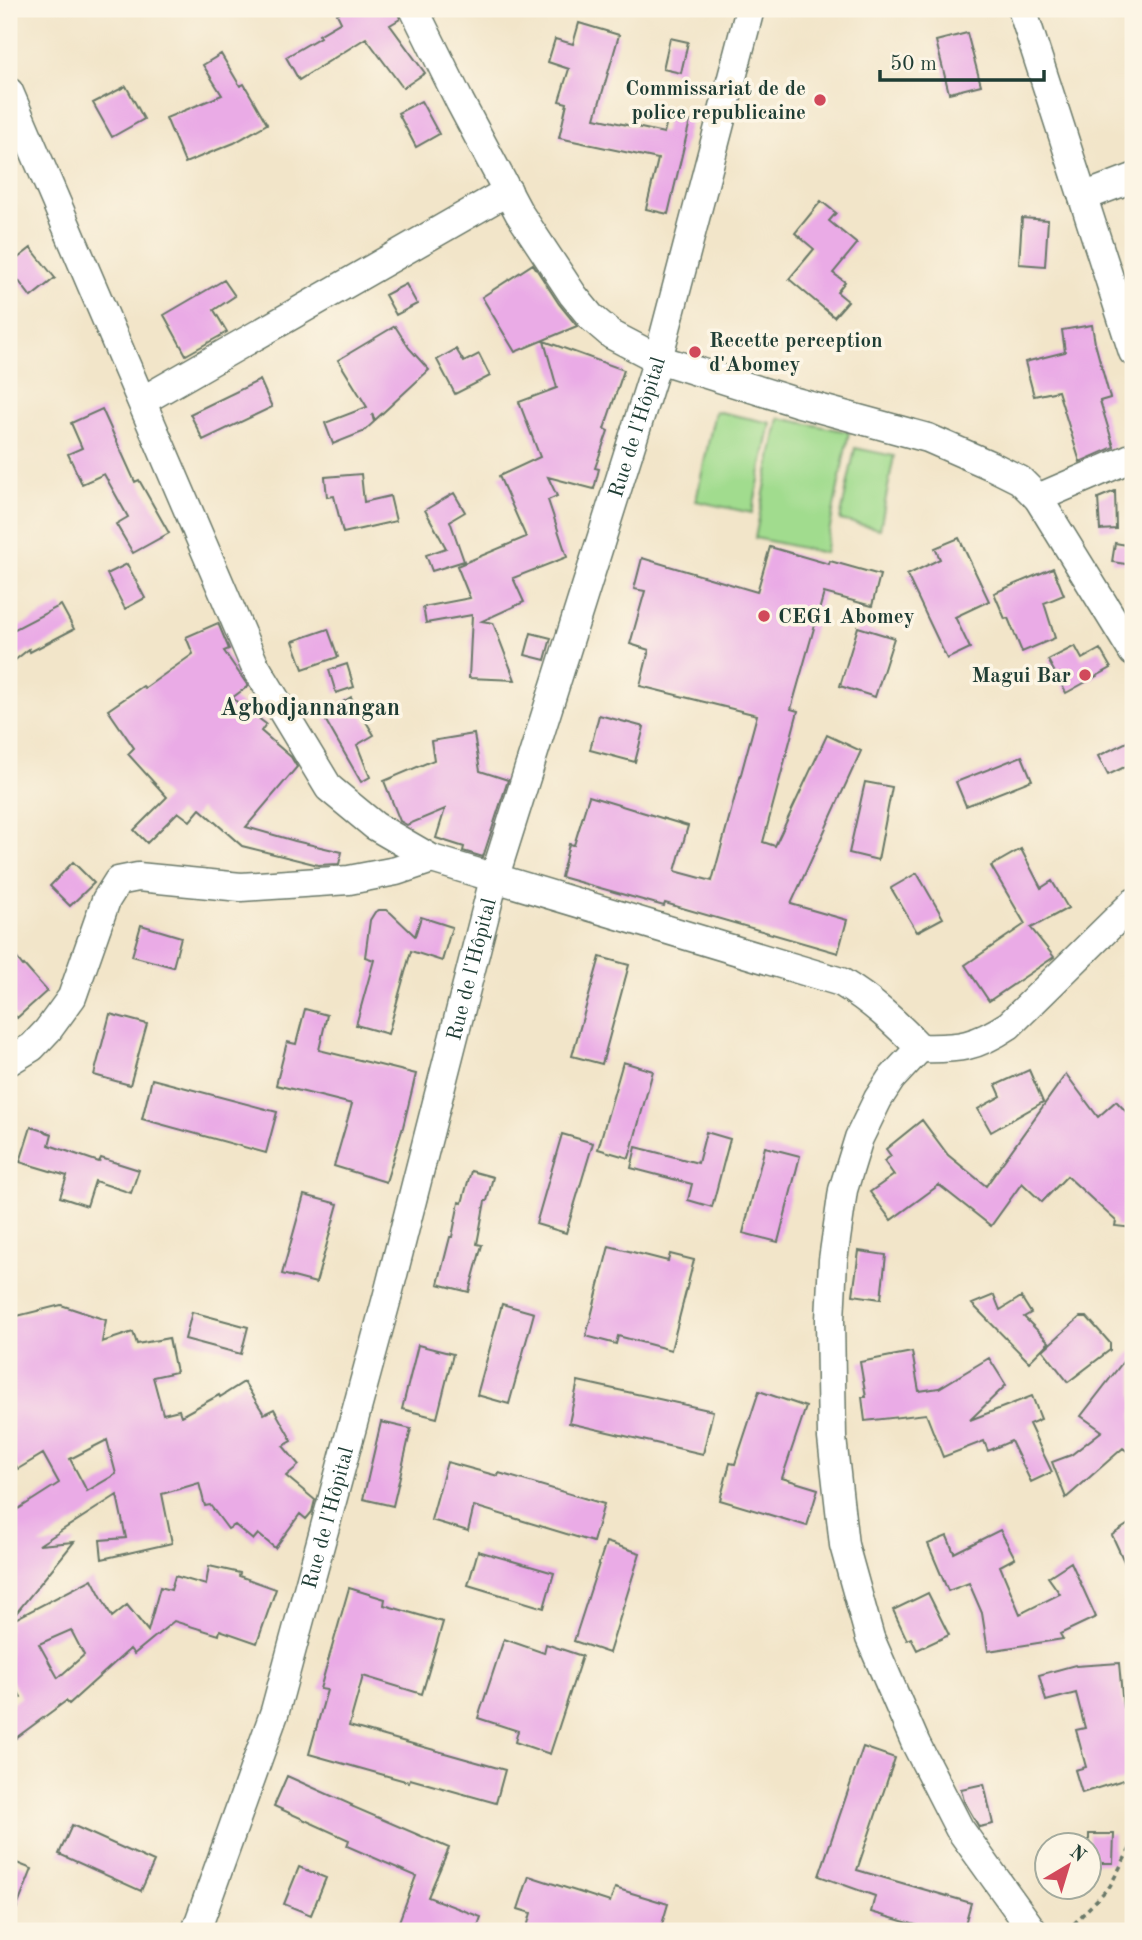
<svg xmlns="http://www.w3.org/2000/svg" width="1142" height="1940" viewBox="0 0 1142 1940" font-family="'Old Standard TT',serif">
	<rect width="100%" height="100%" fill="#fcf5e5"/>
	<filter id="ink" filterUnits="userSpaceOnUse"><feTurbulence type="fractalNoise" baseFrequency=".0143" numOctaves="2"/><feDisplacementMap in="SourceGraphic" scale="14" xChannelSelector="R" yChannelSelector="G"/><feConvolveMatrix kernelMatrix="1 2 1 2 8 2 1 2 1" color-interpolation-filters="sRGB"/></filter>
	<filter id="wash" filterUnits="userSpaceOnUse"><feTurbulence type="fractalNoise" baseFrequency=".00686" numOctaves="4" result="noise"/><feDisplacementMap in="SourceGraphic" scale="28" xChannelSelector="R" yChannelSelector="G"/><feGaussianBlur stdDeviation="1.57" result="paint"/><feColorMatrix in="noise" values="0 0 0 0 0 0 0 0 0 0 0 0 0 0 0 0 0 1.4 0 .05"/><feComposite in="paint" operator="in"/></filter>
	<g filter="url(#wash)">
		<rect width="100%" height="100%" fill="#f2e5c9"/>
		<path fill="#a1dc8e" stroke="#608c61" stroke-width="2" d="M715 411 771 423 752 513 696 501Z
			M779 418 849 432 825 553 755 538Z
			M855 448 894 456 880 529 840 520Z"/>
		<g id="blocks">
			<path fill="#eaabe6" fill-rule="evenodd" d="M346 9H397L400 19 390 25 425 73 403 88 366 38 299 80 286 57 320 37 319 35 341 22 337 14Z
				M579 23 619 35 595 118 664 133 668 116 690 121 668 214 646 209 658 159 559 138 567 103 559 101 569 69 548 62 555 39 573 44Z
				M967 33 981 85 949 93 936 41Z
				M670 38 688 42 681 73 663 69Z
				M221 54 240 86 244 84 267 124 234 143 185 163 166 118 222 95 203 65Z
				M126 86 144 119 112 137 93 103Z
				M421 101 439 134 416 147 398 113Z
				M821 201 836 213 829 221 857 244 833 273 845 282 837 292 848 301 834 317 789 279 814 249 795 233Z
				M1022 218 1048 220 1045 266 1019 264Z
				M31 248 55 278 31 297 9 268V265Z
				M533 264 559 304 577 326 515 352 482 297Z
				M224 280 235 296 214 310 227 332 186 355 164 315Z
				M406 284 417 304 396 315 385 295Z
				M1092 325 1095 343 1110 398 1100 401 1114 447 1080 462 1058 391 1034 396 1025 362 1065 352 1062 330Z
				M395 326 409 348 429 370 375 420 372 414 374 422 363 432 333 444 325 423 367 407 338 360Z
				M544 341 624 370 604 429 608 431 595 468 599 469 594 489 548 477 557 496 548 500 567 557 513 578 524 602 482 621 493 623 515 680 469 678 472 615 426 623 423 607 470 598 457 566 526 537 499 476 540 457 519 402 557 388Z
				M456 349 464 362 479 354 490 376 455 394 437 360Z
				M260 380 272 407 203 440 190 414Z
				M102 409 135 482 139 480 169 533 133 553 116 524 128 517 104 474 82 484 68 454 82 448 71 423Z
				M361 474 364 502 390 496 396 521 343 533 334 496 327 497 325 477Z
				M1115 491 1116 529 1100 530 1098 498Z
				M454 493 465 512 450 521 464 561 432 571 426 555 446 548 425 510Z
				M959 538 989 601 955 617 970 648 947 659 907 575 940 559 935 548Z
				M1115 543 1133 546V565L1112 562Z
				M770 547 829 564 830 561 880 575 872 606 824 593 791 709 798 711 763 842 775 846 827 735 861 751 791 904 847 920 838 953 665 903 664 906 561 877 569 844 574 845 589 796 688 826 675 871 712 881 757 715 640 686 649 650 630 644 645 591 634 589 642 558 757 592Z
				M127 564 145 598 125 609 107 574Z
				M1053 568 1064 595 1044 603 1055 638 1022 652 1008 618 1005 619 994 593Z
				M61 605 74 629 30 652 29 649 9 665V632Z
				M218 623 229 649 224 651 248 686 232 698 266 724 261 731 291 757 297 767 246 827 295 841 342 852 339 864 318 865 242 846 200 809 190 821 178 812 147 843 134 830 167 797 128 754 134 748 108 710 143 686 145 688 193 654 186 637Z
				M858 627 894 638 875 697 840 686Z
				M328 629 338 657 303 669 293 641Z
				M531 633 551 638 545 660 525 655Z
				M1075 646 1082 659 1100 649 1111 668 1066 693 1048 660Z
				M347 664 354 687 336 693 329 670Z
				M351 697 374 735 357 745 370 777 361 782 322 714Z
				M599 715 644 727 635 762 590 750Z
				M474 734 480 771 508 780 483 857 463 851 464 847 436 838 445 809 407 825 400 821 384 781 434 760 431 741Z
				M1133 739V763L1108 775 1098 756Z
				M1022 756 1032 780 966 806 956 782Z
				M865 782 892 787 878 860 849 853Z
				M1021 849 1041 888 1052 881 1068 908 1031 928 1054 957 989 1001 965 965 1025 924 991 866Z
				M73 862 94 883 70 906 50 886Z
				M917 873 943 918 917 932 891 888Z
				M379 910H387L391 913 415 936 421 917 452 927 442 961 411 951 388 1034 356 1025 374 960 365 957 370 920 375 912Z
				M141 925 181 937 173 967 132 956Z
				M9 948 23 966 24 965 47 991 17 1018 9 1009Z
				M600 957 629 965 602 1064 572 1056Z
				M305 1009 327 1015 319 1050 416 1074 403 1127 386 1182 334 1166 352 1104 276 1085 287 1042 296 1044Z
				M110 1014 147 1024 130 1085 94 1075Z
				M623 1062 653 1071 629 1158 598 1149Z
				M1029 1070 1043 1102 991 1132 978 1109 1001 1096 996 1085Z
				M1066 1074 1098 1117 1116 1101 1133 1119V1228L1115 1226 1116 1221 1067 1176 1042 1202 1022 1183 991 1226 939 1185 891 1220 870 1192 894 1175 884 1161 891 1156 886 1149 922 1120 948 1155 986 1186Z
				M152 1079 277 1112 266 1153 142 1119Z
				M31 1127 52 1134 49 1145 99 1162 101 1158 139 1170 131 1193 95 1181 87 1206 60 1197 67 1176 20 1162Z
				M706 1132 730 1139 712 1207 688 1200 692 1184 631 1168 636 1147 698 1163Z
				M562 1134 593 1143 566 1233 536 1224Z
				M765 1147 800 1156 778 1242 743 1233Z
				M471 1171 493 1177 487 1201H485L477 1244 482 1245 469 1292 438 1284 450 1237H452L459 1202 462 1203Z
				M304 1195 338 1204 316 1283 282 1274Z
				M609 1246 668 1261 670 1254 694 1260 671 1350 618 1336 616 1344 586 1336Z
				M859 1251 886 1255 881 1299 853 1295Z
				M994 1295 1000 1310 1021 1297 1031 1313 1024 1317 1049 1342 1029 1362 972 1304Z
				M502 1304 534 1313 509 1404 477 1395Z
				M61 1305 106 1320 102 1342 133 1332 137 1344 169 1338 176 1372 153 1377 163 1414 179 1410 181 1416 219 1395 220 1397 244 1382 264 1414 274 1409 292 1441 283 1446 299 1465 286 1476 315 1500 312 1512 306 1519 300 1514 275 1548 258 1534 253 1540 235 1525 228 1529 210 1505 205 1506 199 1483 162 1494 172 1543 102 1559 100 1540 126 1538 117 1495 39 1545 74 1542 9 1622V1515L59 1483 43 1454 18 1469 9 1454V1318ZM107 1440 116 1474 87 1491 70 1459Z
				M192 1312 248 1327 241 1354 185 1339Z
				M1080 1317H1087L1110 1343V1350L1068 1382 1043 1350Z
				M418 1345 453 1354 437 1418 402 1409Z
				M1133 1349V1456L1123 1448 1066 1498 1052 1462 1071 1455 1102 1431 1081 1416Z
				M912 1352 919 1391 939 1388 989 1358 1006 1385 970 1420 1032 1396 1041 1419 1029 1424 1052 1472 1031 1482 1011 1441 988 1451 984 1441 943 1457 926 1414 865 1421 862 1397H866L860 1362Z
				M578 1381 713 1411 703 1454 569 1423Z
				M759 1391 806 1407 782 1478 818 1489 807 1526 720 1500 730 1463 735 1464Z
				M381 1422 411 1429 393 1506 363 1499Z
				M447 1462 498 1476 499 1473 604 1504 593 1542 474 1506 468 1531 431 1520Z
				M1133 1521V1581L1112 1535Z
				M1000 1530 1015 1558 1000 1566 1020 1614 1060 1594 1048 1577 1071 1562 1096 1617 1060 1634 1063 1639 988 1651 982 1613 969 1583 948 1591 928 1544 947 1536 954 1553Z
				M606 1542 640 1553 609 1653 574 1641Z
				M478 1551 554 1573 544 1608 468 1585Z
				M209 1566 240 1573 239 1576 276 1589 257 1643 220 1630 219 1635 174 1621 134 1654 130 1649 69 1704 66 1701 9 1743V1706L21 1697 9 1676V1622L92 1579 112 1617 127 1605 148 1631 160 1587 171 1590 175 1576 206 1585ZM71 1630 84 1655 58 1678 39 1644Z
				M349 1588 385 1599 384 1605 443 1622 422 1694 363 1676 349 1726 505 1770 496 1803 410 1779 409 1782 309 1754 327 1690 320 1689Z
				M928 1593 949 1635 917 1650 911 1638 907 1640 893 1610Z
				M504 1639 544 1653 546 1644 582 1656 550 1754 515 1742 518 1731 478 1718Z
				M1119 1663 1123 1707 1128 1705 1133 1727V1777L1082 1793 1075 1770 1086 1767 1076 1730 1085 1728 1076 1693 1046 1701 1039 1675 1075 1665 1076 1666Z
				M863 1747 895 1758 857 1870 971 1903 963 1931H936L871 1912 875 1896 819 1876Z
				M287 1776 352 1805 351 1806 449 1848 428 1897 481 1917 476 1931H408L397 1927 416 1876 347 1846 349 1840 274 1806Z
				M984 1784 993 1824 979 1827 964 1801 961 1789Z
				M72 1825 154 1862 141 1891 59 1854Z
				M1089 1834H1114L1113 1863H1089Z
				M9 1860 32 1869 10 1925H9Z
				M299 1867 326 1878 311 1915 284 1904Z
				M529 1876 610 1902 615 1888 668 1904 660 1931H526L531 1913 518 1909Z"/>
		</g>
	</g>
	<g filter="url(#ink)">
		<use href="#blocks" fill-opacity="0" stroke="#697868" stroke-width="2"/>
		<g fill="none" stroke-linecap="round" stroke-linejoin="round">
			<defs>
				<g id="minor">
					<path d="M414 9 460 102 519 213 573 295 591 317 612 335 658 359 796 402 928 438 992 466 1020 480 1038 498 1133 652"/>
					<path d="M1022 9 1133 352"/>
					<path d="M9 92 254 664 329 788 375 826 432 859 841 982C872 1001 895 1022 920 1048 959 1049 976 1047 1009 1025L1133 903"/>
					<path d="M1083 197 1133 178"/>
					<path d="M142 401 508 191"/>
					<path d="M1038 498 1133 457"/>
					<path d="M920 1048 891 1079 878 1099 859 1138 843 1190 833 1260 830 1320 832 1438 844 1545 870 1638 916 1744 959 1828 1033 1931"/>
					<path d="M9 1061 32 1047 48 1030 72 997 106 900 118 881 138 877 241 887 349 880 396 871 432 859"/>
					<path id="s1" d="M196 1931 275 1711 387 1298 494 879 658 359 750 9"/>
				</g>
			</defs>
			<use href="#minor" stroke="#697868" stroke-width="31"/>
			<path stroke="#697868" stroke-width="3.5" stroke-dasharray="5 5" stroke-linecap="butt" d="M1067 1931 1110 1886 1133 1843"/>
			<use href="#minor" stroke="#fff" stroke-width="28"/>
		</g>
	</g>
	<g fill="#d1495b" stroke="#fcf5e5" stroke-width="2.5">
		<circle cx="820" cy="100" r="7"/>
		<circle cx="695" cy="352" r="7"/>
		<circle cx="764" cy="616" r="7"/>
		<circle cx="1085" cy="675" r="7"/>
	</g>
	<g text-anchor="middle" stroke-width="7" stroke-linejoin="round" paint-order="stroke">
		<g font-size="21" font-weight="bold" fill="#1f3d34" stroke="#fcf5e5" text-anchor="end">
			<text x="806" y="95">Commissariat de de<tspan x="806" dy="24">police republicaine</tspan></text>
			<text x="709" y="347" text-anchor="start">Recette perception<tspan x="709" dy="24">d'Abomey</tspan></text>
			<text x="778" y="623" text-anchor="start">CEG1 Abomey</text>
			<text x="1071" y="682">Magui Bar</text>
		</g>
		<g font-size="21" fill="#1f3d34" stroke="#fcf5e5">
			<text dy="7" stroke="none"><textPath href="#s1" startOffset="1568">Rue de l'Hôpital</textPath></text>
			<text dy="7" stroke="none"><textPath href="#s1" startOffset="1001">Rue de l'Hôpital</textPath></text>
			<text dy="7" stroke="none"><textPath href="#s1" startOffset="434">Rue de l'Hôpital</textPath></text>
		</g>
		<g font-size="24" font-weight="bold" fill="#1f3d34" stroke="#fcf5e5">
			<text x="310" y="715">Agbodjannangan</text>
		</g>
	</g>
	<rect width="1142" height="1940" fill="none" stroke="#fcf5e5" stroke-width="35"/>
	<g transform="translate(1068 1866) rotate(38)"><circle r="33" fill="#fcf5e5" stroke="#a4ab9e" stroke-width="2"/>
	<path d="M0-5L12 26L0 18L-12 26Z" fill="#d1495b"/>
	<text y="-10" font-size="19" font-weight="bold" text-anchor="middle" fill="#1f3d34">N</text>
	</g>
	<path d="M880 70v10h164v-10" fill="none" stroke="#1f3d34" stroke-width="3.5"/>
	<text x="890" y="70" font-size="21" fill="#1f3d34" stroke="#fcf5e5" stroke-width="5" paint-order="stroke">50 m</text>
</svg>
